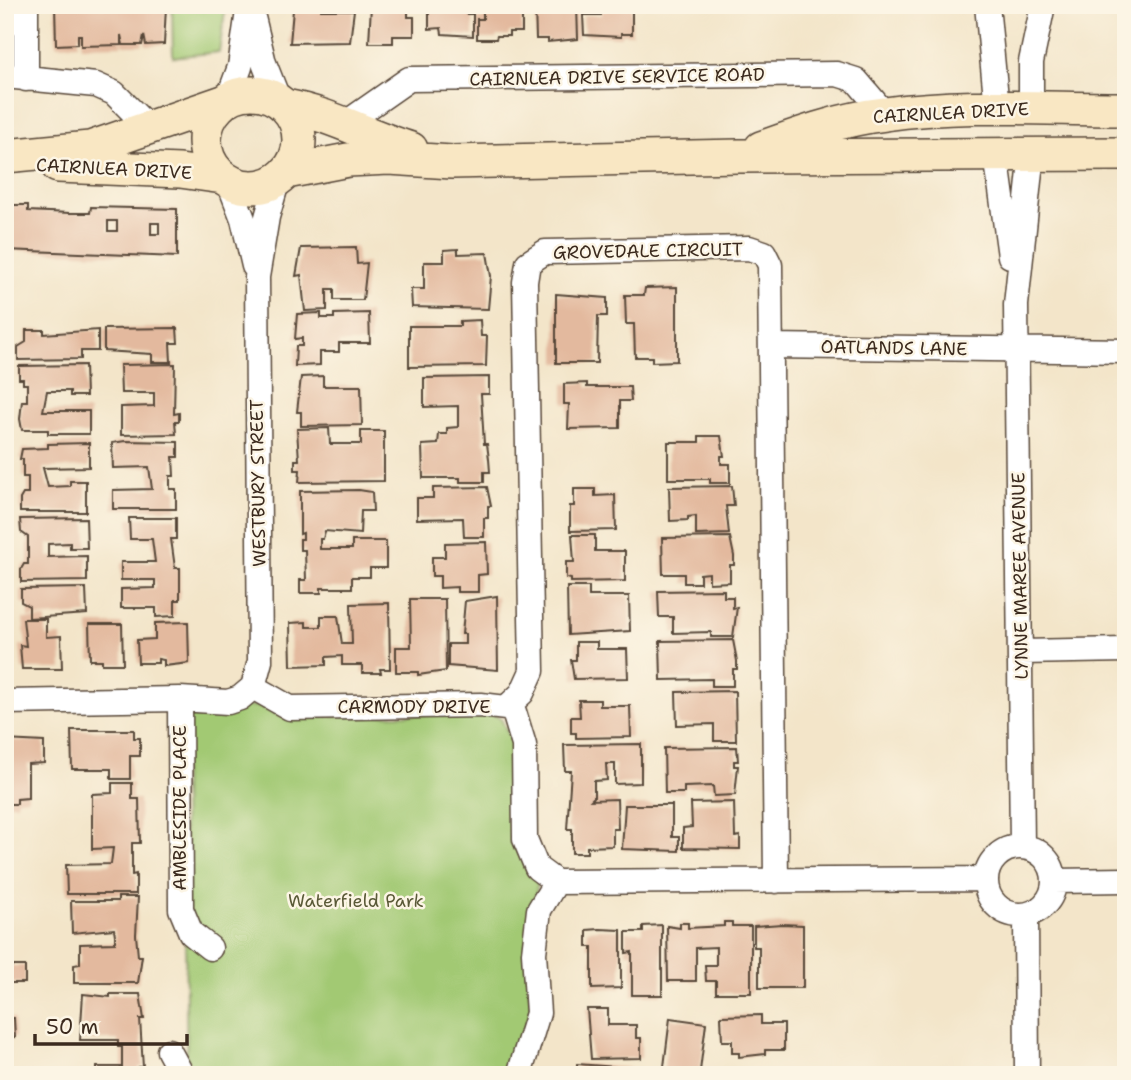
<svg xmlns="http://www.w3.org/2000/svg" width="1131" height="1080" viewBox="0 0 1131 1080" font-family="'Shantell Sans',sans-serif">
	<rect width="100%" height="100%" fill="#fcf5e5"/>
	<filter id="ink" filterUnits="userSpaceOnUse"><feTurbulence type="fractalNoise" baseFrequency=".0143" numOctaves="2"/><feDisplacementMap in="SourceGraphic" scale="14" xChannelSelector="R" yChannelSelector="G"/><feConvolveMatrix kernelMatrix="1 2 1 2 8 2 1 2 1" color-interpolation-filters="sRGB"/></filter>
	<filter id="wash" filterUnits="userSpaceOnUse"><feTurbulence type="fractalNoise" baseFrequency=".00686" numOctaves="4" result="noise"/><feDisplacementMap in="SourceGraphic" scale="28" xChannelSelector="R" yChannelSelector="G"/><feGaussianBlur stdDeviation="1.57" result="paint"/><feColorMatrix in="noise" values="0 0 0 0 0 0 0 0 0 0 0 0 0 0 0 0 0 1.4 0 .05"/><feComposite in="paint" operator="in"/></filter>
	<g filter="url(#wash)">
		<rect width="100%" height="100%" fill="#f3e5c9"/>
		<path fill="#a2c973" stroke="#6e7a48" stroke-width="2" d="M172 5H226L219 52 173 57Z
			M259 706 283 717 491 713 501 719 513 743 538 881 526 955 531 1010 509 1075H187L182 708Z"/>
		<g id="blocks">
			<path fill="#e3b99e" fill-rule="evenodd" d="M55 5 122 8 163 5 166 7 164 44 146 45 144 35 142 45H123L121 35V45L81 46V35H78V44L56 45Z
				M297 5H321V10H354L350 42 290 43 293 10H297Z
				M371 5H408V17H414V36H393V43H369Z
				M429 5H466V14H473V36L442 34 441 28 429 29Z
				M483 5H522V32H509V36H497L496 39H477V19H483Z
				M535 5H577L578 39 548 42V39H536Z
				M601 5H632V34H621V37L584 35 583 15H601Z
				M5 205H28V211L70 213H90L91 207 177 209V257L6 250ZM108 221H117V231H108ZM151 223H159V234H151Z
				M356 247 357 264 367 263 363 300H334V289H327V310L305 311 301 275 296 276 301 248Z
				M458 249V254L487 253 491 276 488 309 412 307 411 289H424V262H444V250Z
				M677 287V361L652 362V357H635L634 324H626L625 295H644L645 288Z
				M556 294 607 298V316H598L597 363H556Z
				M321 313V318H334V314L369 313 370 343H339V352H320V365L295 366 296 346H302V338L295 339 297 314Z
				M480 320 481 336H487L486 366 409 367V326H460V321Z
				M177 328 178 343H170L171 362H152V354L104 351V329Z
				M26 330H44V334L98 330V351H81V359L18 360V347L26 342Z
				M175 364 174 414 179 413V421H175L176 434 121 435V407L154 406V393H121L120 365Z
				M85 365 86 396H70V391H47L43 411H89V434H48V430H22L20 419 22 401H27V384H23V379H19V366Z
				M323 376V386H361L362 425 301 426V412H297L301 377Z
				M489 377V394H481L484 444H487L489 459 490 472H484V482H460V478H423L422 445 438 444 439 434H447V428L458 427V406L424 407V378Z
				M587 383V387H630L631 401H620V428L568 429 569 404H564V384Z
				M329 428 330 444H361V431H384V481L299 482 300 470H295V460H299L297 429Z
				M699 436H721L724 456H721V464H730V483H710V479H668V442H699Z
				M125 441 178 442V457H173L174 476H170V489H176V509H113V490L152 489 149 467 113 468 112 443Z
				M89 443V467L43 468 48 487 70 486V481H86V512H20V499L23 494H28V477H23V459H20L22 449 48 448V444Z
				M732 486 734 506H726L729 534 696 535V516L688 517V520L670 521 669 487Z
				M487 487 491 506H488V518H484V537H464L463 518 417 519V498H433V488Z
				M574 489H595V496L615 495 616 530 570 531V506H574Z
				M359 490 372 492 373 511H361L360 534 325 531 323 539H320V549H352V541H386V568H370V577H352V588H321V593H300V580H306L305 550H300V539H303V533L300 534V491Z
				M86 518 87 548H70V543L48 544V557L87 556V581L21 582V569L24 564H28V537L21 532 20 519Z
				M129 518H176V539H171L175 568H180V600H175V616L156 617V608H121V589L155 588V580H121V562H155L152 539H130Z
				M572 535H595V551H625V581L571 582V579L566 578V562H574Z
				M730 537 734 556V565H730V582L709 583V573L700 574V583H684V574H663L662 538Z
				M486 542 487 574 478 575V592H457V587L440 588V576H432V557H445V543Z
				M567 587H589V596H629L630 631 568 635Z
				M86 588 87 614 29 618V606L21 602V589Z
				M724 590V597H733V608L737 607 733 637H711V632L673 633V617H659L658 591Z
				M497 596 498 670 448 666V644H465V634H462L465 601Z
				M410 599H445L446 671 418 675V672H396V647H411Z
				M389 603 390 669H380L381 673H362V665H342V656L326 657V665L291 666 290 623 306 622V627H321V616H338L342 644H352L351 604Z
				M23 619H46V637L61 636 62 669H22L20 645 26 646Z
				M188 622 189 663 164 666V660L158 659V663H138L137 640 155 639V623Z
				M89 624H122L123 664H102V660H90Z
				M733 640 737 661V669H733V686H712V679L661 680 660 641Z
				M576 642H597V649H627L628 678 574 679 571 660H576Z
				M735 691 736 741H714V724L677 725 676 692Z
				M579 700H600V706H630L631 737 576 738V733H571V717H580Z
				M71 730H134V738H140V756H130V779H111V769H72Z
				M5 740 44 742V763L28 764V798L17 799V804H5Z
				M641 744V783L615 784V764H606L607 780 594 781V797L591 800 617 799 618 829H613V846L587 847V853H572V829H567L571 771H565L564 745Z
				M737 747 738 761H734V766H738L735 795 714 796 713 786 684 787V793H665L664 748Z
				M112 783H132V799H139L140 843H132V875L136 874V894H67L66 865 111 864 113 848 92 849V794L112 793Z
				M734 802 735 837 740 836V849L683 848V828L692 827 691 803Z
				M625 805H672V837H679V851L622 849Z
				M118 897H138L136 935 138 956H142L138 983H74V965L80 964V944L115 943V935L114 929 72 933 71 901H118Z
				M724 922H732V926H751V993H716V981H706L705 965H716V947L696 948V981H668L667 926 680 928V923H688V928L724 926Z
				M782 924 803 925V988H759V947H754V926Z
				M662 925V995H632V952L626 953V932H643V926Z
				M600 929 621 930V988L592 989V947H587V930Z
				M5 966H25V983H5Z
				M83 994 110 997V994H140L144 1019H140L143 1067H139V1075H97V1067H122V1047H118V1040H80Z
				M5 1004H8V1018H14L15 1037 5 1038Z
				M587 1009H608V1025H636V1038H641V1058L591 1059Z
				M761 1015V1024H784V1050H765V1054L739 1057V1053H732V1041H722L721 1016Z
				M670 1018 706 1023 700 1071 704 1072V1075H663Z
				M577 1064 629 1068V1075H577Z"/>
		</g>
	</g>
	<g filter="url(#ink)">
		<use href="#blocks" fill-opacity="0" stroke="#574638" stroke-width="2"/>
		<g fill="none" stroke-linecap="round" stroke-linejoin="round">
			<defs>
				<path id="street" d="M250 5 264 63 279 101
					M987 5 997 108
					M5 76 96 85 114 93 150 129
					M26 79V5
					M228 99 240 67 247 18
					M1031 109V62L1043 5
					M346 123 409 79 837 74 856 80 885 114
					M996 154 1010 256
					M228 180 243 219 254 266
					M771 346 1126 351
					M1021 652 1126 650
					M253 687 260 661 257 277 267 217 278 179
					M180 699 181 909 191 933 210 948
					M5 702 180 699 228 702 240 698 253 687 290 708 481 705 506 708 514 712 524 745 525 839 537 868 556 882 985 879
					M506 708 522 693 532 671 525 282 528 263 545 252 749 248 764 253 770 265 776 881
					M1022 846 1016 305 1032 152
					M986 881a34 34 0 1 1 68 0a34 34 0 1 1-68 0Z
					M1054 881 1126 880
					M1026 915 1027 1075
					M169 1051 182 1075
					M519 1075 538 1013 534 953 539 910 556 882"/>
				<path id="secondary" d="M205 140a47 47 0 1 1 94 0a47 47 0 1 1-94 0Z
					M285 106C330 114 368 136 411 149
					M761 148C802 133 842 119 885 114 964 103 1046 109 1126 109
					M5 156 90 148 223 102
					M58 166 180 171 223 177
					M286 172 348 160 389 158 452 162 739 156 1126 154"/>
			</defs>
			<use href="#street" stroke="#574638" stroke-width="27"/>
			<use href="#secondary" stroke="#574638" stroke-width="36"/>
			<use href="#street" stroke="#fff" stroke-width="24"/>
			<use href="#secondary" stroke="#f9e7c3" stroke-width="33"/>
		</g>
	</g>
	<g text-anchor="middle" stroke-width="5" stroke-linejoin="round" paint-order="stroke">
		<g font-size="18" fill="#3b2a1e" stroke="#fcf5e5">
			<text transform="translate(617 77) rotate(-1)" y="6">CAIRNLEA DRIVE SERVICE ROAD</text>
			<text transform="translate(951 113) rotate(-3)" y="6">CAIRNLEA DRIVE</text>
			<text transform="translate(114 169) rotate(3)" y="6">CAIRNLEA DRIVE</text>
			<text transform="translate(648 251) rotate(-1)" y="6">GROVEDALE CIRCUIT</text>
			<text transform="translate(894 348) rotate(1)" y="6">OATLANDS LANE</text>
			<text transform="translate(258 483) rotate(-91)" y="6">WESTBURY STREET</text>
			<text transform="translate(1020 576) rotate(-91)" y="6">LYNNE MAREE AVENUE</text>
			<text x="414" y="713">CARMODY DRIVE</text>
			<text transform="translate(180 808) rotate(-90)" y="6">AMBLESIDE PLACE</text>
		</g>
		<g font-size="18" fill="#5a5a38" stroke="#fcf5e5">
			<text x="356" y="907">Waterfield Park</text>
		</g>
	</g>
	<rect width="1131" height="1080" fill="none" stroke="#fcf5e5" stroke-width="28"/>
	<path d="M35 1034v10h152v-10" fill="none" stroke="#3b2a1e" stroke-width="3.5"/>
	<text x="46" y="1034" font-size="21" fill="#3b2a1e" stroke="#fcf5e5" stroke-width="5" paint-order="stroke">50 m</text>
</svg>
